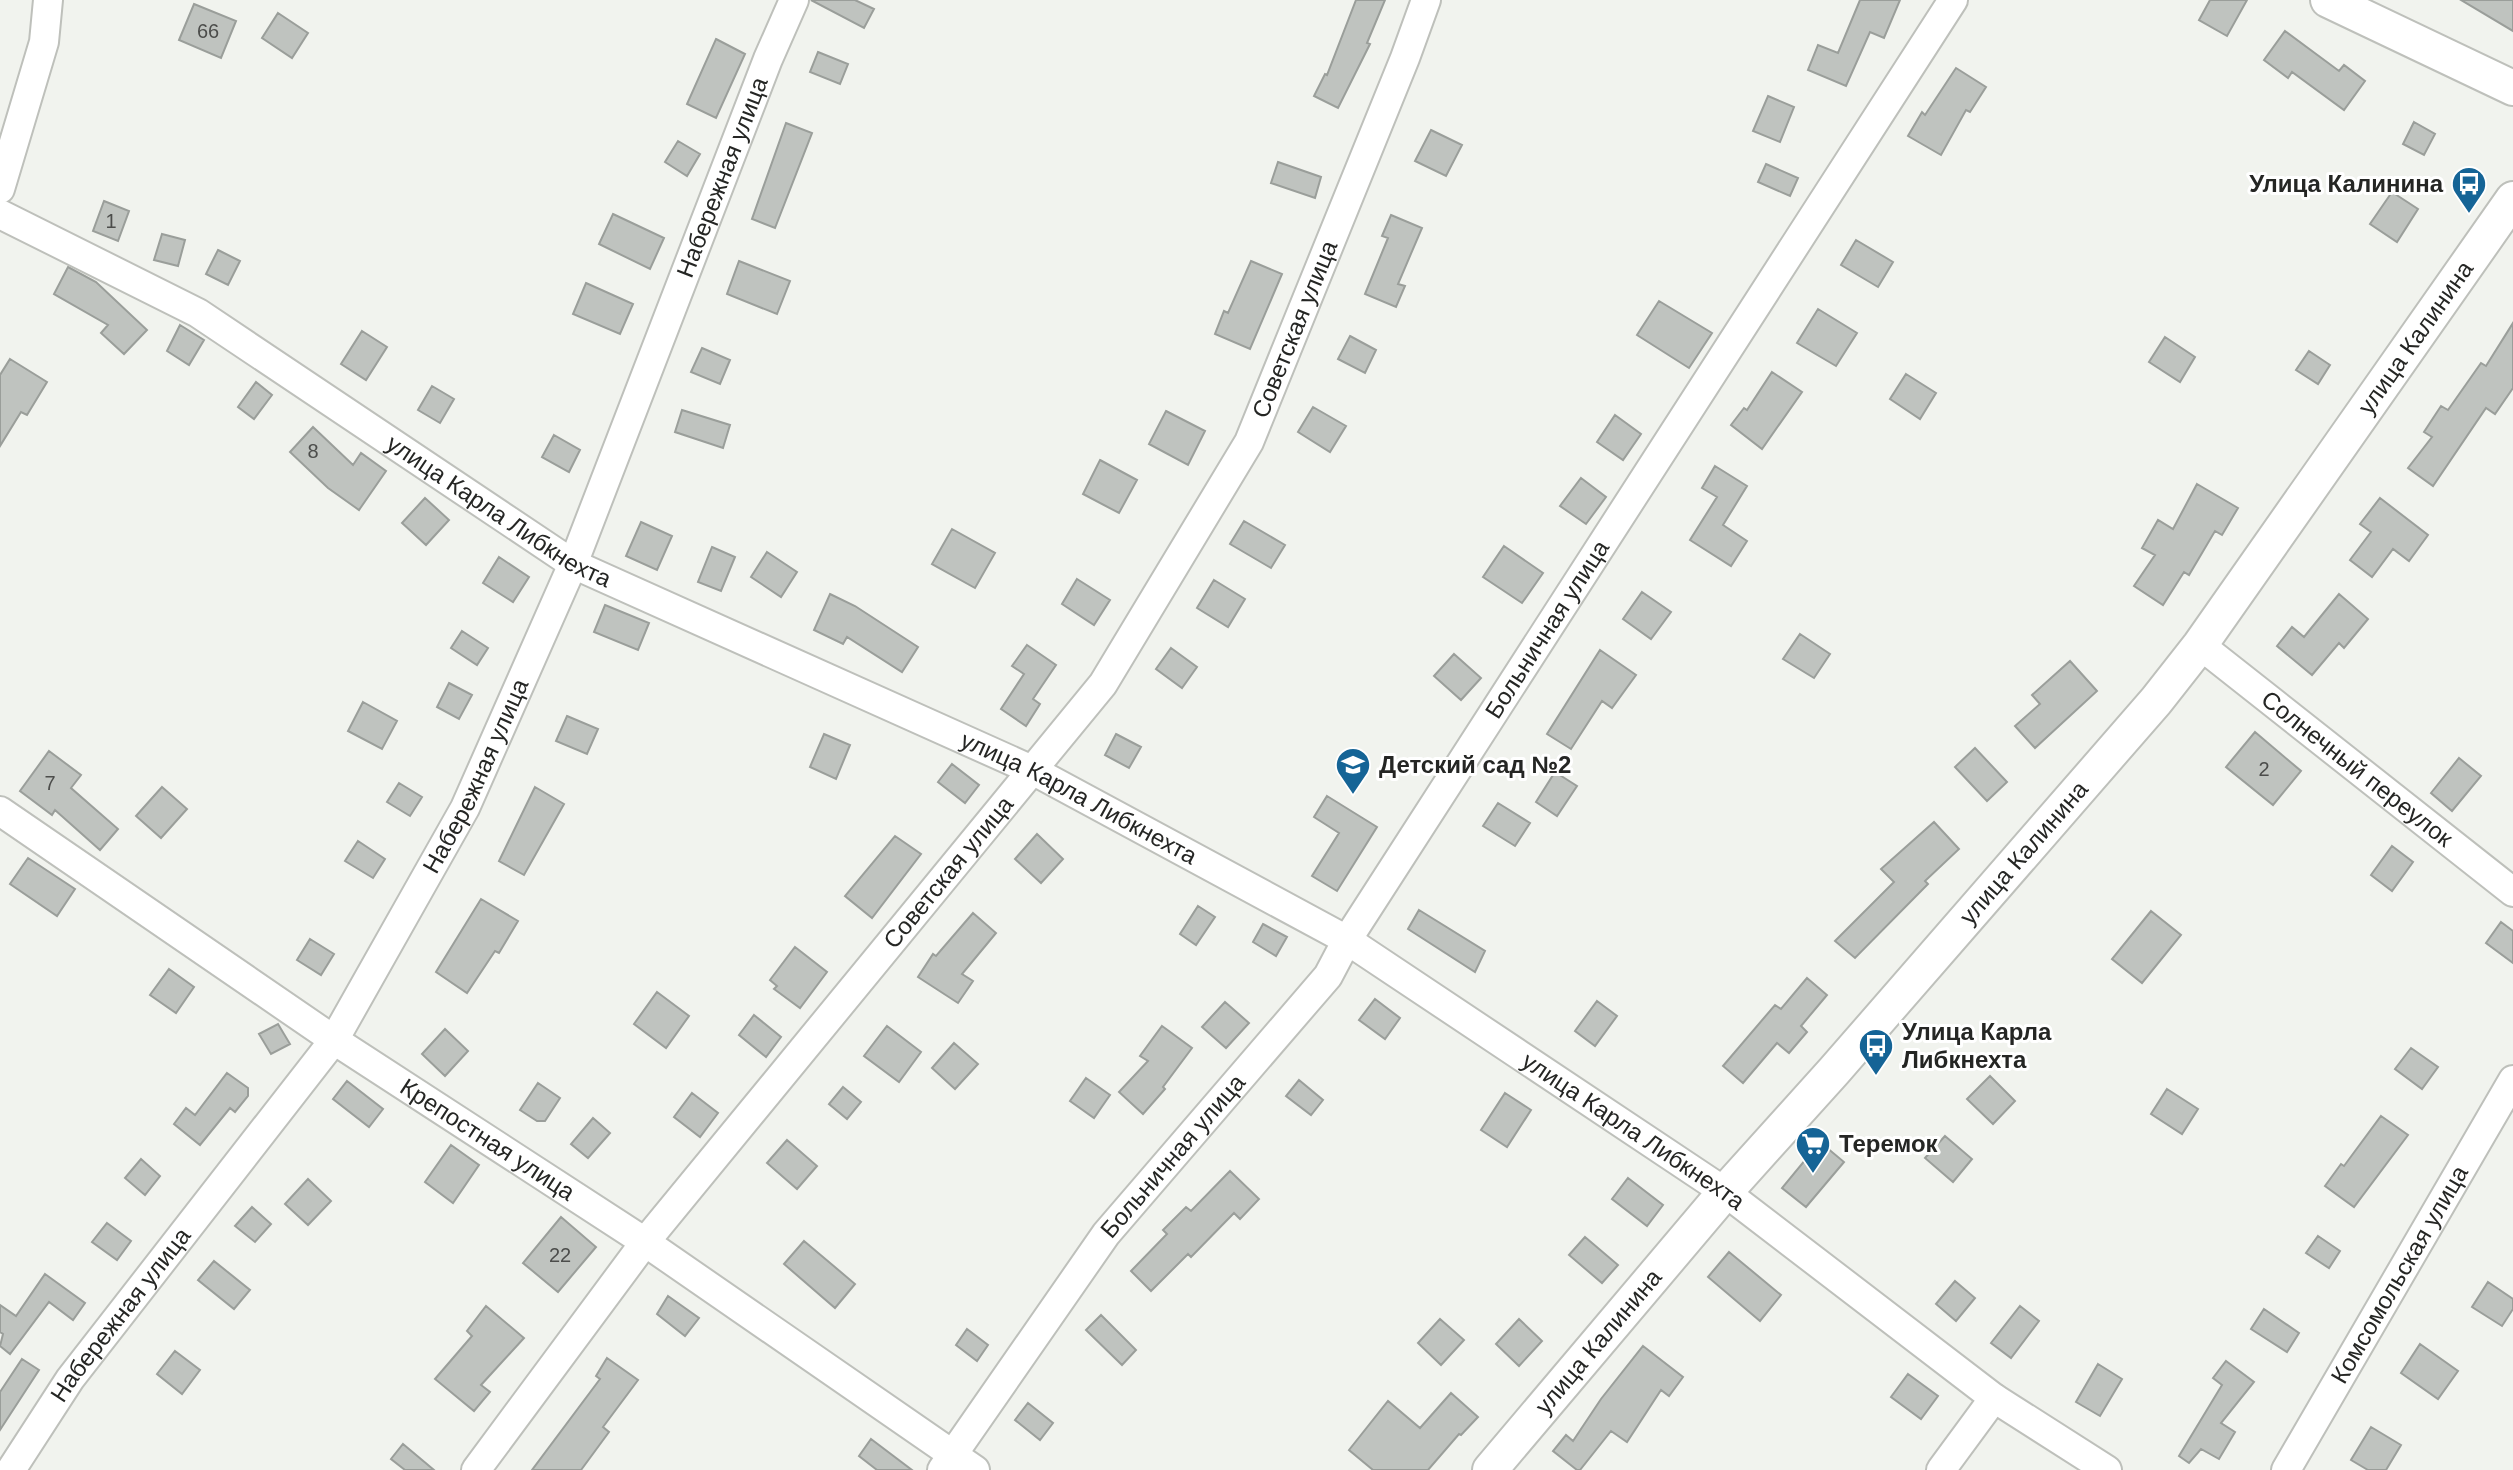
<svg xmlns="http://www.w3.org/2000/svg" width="2513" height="1470" viewBox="0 0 2513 1470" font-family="Helvetica,sans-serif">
	<rect width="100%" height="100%" fill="#f1f3ee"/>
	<path fill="#bfc3bf" stroke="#9a9e9a" stroke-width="2" d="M811 0H855L874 9 864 28Z
		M1356 0H1385L1367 43 1370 44 1338 108 1314 96 1325 74 1327 75Z
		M1860 0H1900L1884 38 1870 32 1846 86 1808 70 1818 45 1838 53Z
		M2210 0H2247L2227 36 2199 20Z
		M2461 0H2513V31Z
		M194 4 236 21 221 58 179 40Z
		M278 13 308 33 292 58 262 38Z
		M2285 31 2339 71 2344 65 2365 81 2344 110 2292 72 2288 78 2264 60Z
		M716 39 745 54 716 118 687 104Z
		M818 52 848 64 840 84 810 72Z
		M1956 68 1986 87 1970 112 1966 110 1941 155 1908 136 1922 112 1925 115Z
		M1768 96 1794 107 1780 142 1753 131Z
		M2414 122 2435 134 2424 155 2403 144Z
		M786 123 812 133 775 228 752 219Z
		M1431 130 1462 145 1446 176 1415 161Z
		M678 141 700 154 687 176 665 162Z
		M1278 162 1321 177 1315 198 1271 183Z
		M1766 164 1798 178 1790 196 1758 182Z
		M2392 192 2418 209 2397 242 2370 224Z
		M104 201 129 211 118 241 93 231Z
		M613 214 664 238 650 269 599 244Z
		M1391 215 1422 228 1398 284 1405 286 1396 307 1365 294 1388 238 1382 236Z
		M162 234 185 240 178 266 154 260Z
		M1856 240 1893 262 1878 287 1841 265Z
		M218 250 240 261 228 285 206 274Z
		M739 261 790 281 777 314 727 294Z
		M1251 261 1282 274 1250 349 1215 334 1224 311 1228 313Z
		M68 267 96 282 147 330 124 354 101 333 108 325 54 294Z
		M586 283 633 304 620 334 573 314Z
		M1659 301 1712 333 1689 368 1637 335Z
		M1818 309 1857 333 1836 366 1797 343Z
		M2513 323V388L2495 414 2486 408 2433 486 2408 468 2432 437 2424 432 2441 406 2448 410 2481 363 2486 366Z
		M180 325 204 340 189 365 167 351Z
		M362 331 387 347 366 380 341 364Z
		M1350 336 1376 350 1365 373 1338 359Z
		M2165 337 2195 357 2180 382 2149 362Z
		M702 348 730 360 720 384 691 372Z
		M2309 351 2330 365 2318 384 2296 370Z
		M10 359 47 382 27 415 21 412 0 446V375Z
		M1772 372 1802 392 1762 449 1731 425 1744 408 1747 410Z
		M1906 374 1936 393 1920 419 1890 399Z
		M256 382 272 395 254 419 238 407Z
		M432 386 454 399 440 423 418 410Z
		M1313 407 1346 426 1330 452 1298 432Z
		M682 410 730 425 723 448 675 432Z
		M1166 411 1205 431 1188 465 1149 444Z
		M1615 415 1641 434 1623 460 1597 442Z
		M313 427 353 465 361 453 386 471 359 510 328 488 290 452Z
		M554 435 580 450 569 472 542 457Z
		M1100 460 1137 480 1119 513 1083 494Z
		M1715 466 1747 486 1723 525 1747 541 1731 566 1690 540 1717 497 1702 488Z
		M1581 478 1606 497 1586 524 1560 506Z
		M2197 484 2238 508 2222 535 2215 531 2189 575 2184 572 2163 605 2134 586 2155 555 2142 548 2158 520 2173 529Z
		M425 498 449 520 426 545 402 523Z
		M2380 498 2428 535 2409 561 2393 549 2372 577 2350 560 2371 532 2360 524Z
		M1244 521 1285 545 1271 568 1230 544Z
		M641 522 672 536 657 570 626 556Z
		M952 529 995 553 975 588 932 564Z
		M1504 546 1543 573 1522 603 1483 577Z
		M712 547 735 557 721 591 698 582Z
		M767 552 797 572 781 597 751 577Z
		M499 557 529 577 513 602 483 583Z
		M1077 579 1110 600 1094 625 1062 604Z
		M1214 580 1245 599 1228 627 1197 608Z
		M1642 592 1671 612 1651 639 1623 619Z
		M830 594 855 606 918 647 902 672 847 637 843 644 814 630Z
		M2339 594 2368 619 2344 648 2339 643 2312 675 2277 646 2292 627 2304 637Z
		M605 605 649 623 638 650 594 632Z
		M462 631 488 648 477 665 451 648Z
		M1800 634 1830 654 1814 678 1783 659Z
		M1027 645 1056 665 1033 699 1040 704 1026 726 1001 709 1024 674 1012 666Z
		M1171 648 1197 667 1182 688 1156 669Z
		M1600 650 1636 675 1612 708 1602 701 1571 749 1547 734Z
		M1454 654 1481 678 1461 700 1434 676Z
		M2070 661 2097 691 2035 748 2015 726 2040 704 2032 695Z
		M449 683 472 695 459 719 437 707Z
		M363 702 397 721 382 749 348 731Z
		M567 716 598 729 587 754 556 741Z
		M2255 732 2301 771 2273 805 2226 767Z
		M824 734 850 745 836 779 810 767Z
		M1116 734 1141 747 1129 768 1105 755Z
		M1975 748 2007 782 1987 801 1955 767Z
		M49 751 81 775 71 788 118 829 100 850 55 810 52 815 20 791Z
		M2459 758 2481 776 2452 811 2431 793Z
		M952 764 979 785 965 803 938 782Z
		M1555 772 1577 786 1557 816 1536 802Z
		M399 783 422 797 410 816 387 802Z
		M162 787 187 809 161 838 136 816Z
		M535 787 564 804 524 875 499 861Z
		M1327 796 1377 827 1337 891 1312 876 1339 833 1314 817Z
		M1498 803 1530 823 1515 846 1483 826Z
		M1934 822 1959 849 1925 881 1928 884 1855 958 1835 941 1894 882 1881 869Z
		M1037 834 1063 859 1041 883 1015 859Z
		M895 836 921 854 872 918 845 896Z
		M358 841 385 859 373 878 345 861Z
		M2392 846 2413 862 2392 891 2371 875Z
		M28 858 75 889 57 916 10 884Z
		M481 899 518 921 499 953 495 951 467 993 436 972Z
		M1198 906 1215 917 1196 945 1180 934Z
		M1419 910 1485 951 1475 972 1408 929Z
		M2151 911 2181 935 2142 983 2112 959Z
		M973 913 996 933 962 974 973 981 958 1003 918 977 933 954 936 956Z
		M2501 922 2513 931V963L2486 943Z
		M1263 924 1287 937 1276 956 1253 942Z
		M310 939 334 954 321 975 297 960Z
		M795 947 827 972 800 1008 774 989 777 986 770 980Z
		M169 969 194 987 176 1013 150 995Z
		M1807 978 1827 995 1801 1026 1807 1032 1789 1053 1777 1043 1743 1083 1723 1066 1775 1005 1781 1009Z
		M657 992 689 1016 666 1048 634 1024Z
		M1375 999 1400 1018 1385 1039 1359 1020Z
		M1597 1001 1617 1016 1595 1046 1575 1031Z
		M1225 1002 1249 1023 1226 1048 1202 1027Z
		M754 1015 781 1037 766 1057 739 1035Z
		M278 1024 290 1044 271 1054 259 1034Z
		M887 1026 921 1052 899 1082 864 1056Z
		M1162 1026 1192 1048 1163 1087 1165 1089 1143 1114 1119 1092 1148 1061 1140 1056Z
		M445 1029 468 1051 445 1076 422 1054Z
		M954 1043 978 1064 955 1089 932 1068Z
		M2411 1048 2438 1067 2422 1089 2395 1069Z
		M227 1073 248 1088V1096L235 1112 230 1108 200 1145 174 1124 186 1108 195 1115Z
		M1990 1076 2015 1101 1993 1124 1967 1099Z
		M1086 1078 1110 1095 1094 1118 1070 1101Z
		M1299 1080 1323 1100 1311 1115 1286 1096Z
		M347 1081 383 1109 369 1127 333 1099Z
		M538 1083 560 1098 545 1121H537L520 1110Z
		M843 1087 861 1102 847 1119 829 1104Z
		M2167 1089 2198 1109 2182 1134 2151 1114Z
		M692 1093 718 1113 700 1137 674 1117Z
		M1505 1093 1531 1110 1507 1147 1481 1130Z
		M2381 1116 2408 1135 2354 1207 2325 1186 2341 1164 2344 1166Z
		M593 1118 610 1133 588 1158 571 1144Z
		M1945 1136 1972 1159 1953 1182 1925 1158Z
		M787 1140 817 1166 797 1189 767 1163Z
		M1820 1142 1844 1162 1806 1207 1782 1188Z
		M451 1145 479 1165 453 1203 425 1182Z
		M141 1159 160 1176 145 1195 125 1178Z
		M1230 1171 1259 1199 1240 1219 1234 1213 1191 1257 1188 1254 1151 1291 1131 1271 1167 1234 1163 1230 1186 1207 1191 1211Z
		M1628 1178 1663 1205 1647 1226 1612 1199Z
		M308 1179 331 1201 308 1225 285 1204Z
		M252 1207 271 1224 255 1242 235 1226Z
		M561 1217 596 1247 558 1292 523 1263Z
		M107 1223 131 1241 117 1260 92 1242Z
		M2318 1236 2340 1251 2329 1268 2306 1253Z
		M1585 1237 1618 1265 1602 1283 1569 1255Z
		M804 1241 855 1284 835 1308 784 1264Z
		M1729 1252 1781 1295 1760 1321 1708 1277Z
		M214 1261 250 1290 234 1309 198 1280Z
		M45 1274 85 1303 73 1320 49 1302 10 1354 0 1346 3 1334 0 1332V1305L16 1316Z
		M1955 1281 1975 1298 1956 1321 1936 1304Z
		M2488 1282 2513 1299V1309L2502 1326 2472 1307Z
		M668 1296 699 1318 685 1336 657 1314Z
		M486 1306 524 1338 481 1385 490 1392 474 1411 435 1379 472 1336 467 1331Z
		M2020 1306 2039 1321 2011 1358 1991 1343Z
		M2264 1309 2299 1333 2287 1352 2251 1329Z
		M1101 1315 1136 1350 1122 1365 1086 1330Z
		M1440 1319 1464 1340 1441 1365 1418 1343Z
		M1519 1319 1542 1341 1519 1366 1496 1344Z
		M967 1329 988 1345 977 1361 956 1345Z
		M2420 1344 2458 1371 2438 1399 2401 1373Z
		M1643 1346 1683 1377 1669 1396 1661 1390 1627 1442 1611 1431 1580 1470H1577L1553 1451 1566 1435 1573 1441 1601 1399Z
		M175 1351 200 1370 182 1394 157 1374Z
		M607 1358 638 1380 603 1427 609 1432 581 1470H532L600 1379 596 1376Z
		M22 1359 39 1370 0 1430V1392Z
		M2226 1361 2254 1382 2221 1423 2235 1432 2219 1459 2201 1449 2189 1463 2179 1456 2222 1385 2213 1378Z
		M2098 1364 2122 1379 2100 1416 2076 1402Z
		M1908 1374 1938 1396 1921 1419 1891 1397Z
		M1451 1393 1478 1417 1461 1435 1459 1434 1428 1470H1373L1349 1450 1388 1401 1420 1428Z
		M1028 1403 1053 1423 1040 1440 1015 1420Z
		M2371 1427 2401 1445 2386 1470H2368L2351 1460Z
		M871 1439 912 1470H877L859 1456Z
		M403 1444 434 1470H405L391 1459Z"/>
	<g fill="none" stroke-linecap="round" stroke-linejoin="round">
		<defs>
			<g id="minor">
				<path d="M0 189 44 42 48 0"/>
				<path id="s1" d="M0 214 198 313 573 564 1032 770 1347 940 1725 1192 1994 1398 2107 1470"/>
				<path id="s2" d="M2200 645 2513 892"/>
				<path id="s3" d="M0 811 334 1040 645 1242 975 1470"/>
				<path id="s4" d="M11 1470 70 1379 334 1040 465 808 573 564 768 59 794 0"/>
				<path id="s5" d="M476 1470 645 1242 1103 684 1249 442 1405 58 1426 0"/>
				<path id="s6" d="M942 1470 1106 1234 1328 976 1347 940 1953 0"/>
				<path d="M1941 1470 1994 1398"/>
				<path id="s7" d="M2286 1470 2513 1080"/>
			</g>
			<g id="tertiary">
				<path d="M2328 0 2513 88"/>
				<path id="s8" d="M1490 1470 1725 1192 1834 1071 2156 701 2200 645 2513 199"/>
			</g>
		</defs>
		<use href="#minor" stroke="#bec0bb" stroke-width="32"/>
		<use href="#tertiary" stroke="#bec0bb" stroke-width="38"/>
		<use href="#minor" stroke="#fff" stroke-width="28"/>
		<use href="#tertiary" stroke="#fff" stroke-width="34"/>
	</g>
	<defs>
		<symbol id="bus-pin" viewBox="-11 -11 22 30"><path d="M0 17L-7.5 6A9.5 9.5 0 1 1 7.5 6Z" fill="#156496" stroke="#fff"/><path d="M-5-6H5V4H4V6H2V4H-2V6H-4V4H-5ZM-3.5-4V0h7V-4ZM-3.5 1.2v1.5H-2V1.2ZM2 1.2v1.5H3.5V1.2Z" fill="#fff"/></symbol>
		<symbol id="school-pin" viewBox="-11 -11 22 30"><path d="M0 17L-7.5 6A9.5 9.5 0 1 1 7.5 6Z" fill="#156496" stroke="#fff"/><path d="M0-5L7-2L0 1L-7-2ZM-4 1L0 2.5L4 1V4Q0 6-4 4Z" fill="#fff"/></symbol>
		<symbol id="supermarket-pin" viewBox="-11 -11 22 30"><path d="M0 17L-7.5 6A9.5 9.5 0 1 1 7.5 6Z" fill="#156496" stroke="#fff"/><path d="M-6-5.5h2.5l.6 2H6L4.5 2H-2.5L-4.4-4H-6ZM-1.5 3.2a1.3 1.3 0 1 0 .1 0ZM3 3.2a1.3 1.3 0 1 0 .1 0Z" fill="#fff"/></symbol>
	</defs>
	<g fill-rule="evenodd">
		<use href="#bus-pin" x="2449" y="164" width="40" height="54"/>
		<use href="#school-pin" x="1333" y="745" width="40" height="54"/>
		<use href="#bus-pin" x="1856" y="1026" width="40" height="54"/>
		<use href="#supermarket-pin" x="1793" y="1124" width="40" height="54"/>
	</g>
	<g text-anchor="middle" stroke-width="6" stroke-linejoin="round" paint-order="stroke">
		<g font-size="20" fill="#4c4d4b">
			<text x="208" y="38">66</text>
			<text x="111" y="228">1</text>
			<text x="313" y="458">8</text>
			<text x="2264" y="776">2</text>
			<text x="50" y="790">7</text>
			<text x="560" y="1262">22</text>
		</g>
		<g font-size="24" fill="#252624" stroke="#fff">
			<text dy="8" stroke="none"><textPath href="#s4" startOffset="1486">Набережная улица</textPath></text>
			<text dy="8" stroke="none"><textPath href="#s5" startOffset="1410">Советская улица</textPath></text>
			<text dy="8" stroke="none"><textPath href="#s8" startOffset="1464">улица Калинина</textPath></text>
			<text dy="8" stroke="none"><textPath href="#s1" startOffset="582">улица Карла Либкнехта</textPath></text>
			<text dy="8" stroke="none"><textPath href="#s6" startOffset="1038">Больничная улица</textPath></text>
			<text dy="8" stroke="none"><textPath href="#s2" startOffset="200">Солнечный переулок</textPath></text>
			<text dy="8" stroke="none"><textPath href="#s4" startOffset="838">Набережная улица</textPath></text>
			<text dy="8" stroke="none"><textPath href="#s1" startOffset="1230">улица Карла Либкнехта</textPath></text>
			<text dy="8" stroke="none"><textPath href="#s8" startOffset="816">улица Калинина</textPath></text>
			<text dy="8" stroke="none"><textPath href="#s5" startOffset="762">Советская улица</textPath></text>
			<text dy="8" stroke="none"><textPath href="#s1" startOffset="1878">улица Карла Либкнехта</textPath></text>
			<text dy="8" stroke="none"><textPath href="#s3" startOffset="588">Крепостная улица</textPath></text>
			<text dy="8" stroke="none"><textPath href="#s6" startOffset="390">Больничная улица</textPath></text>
			<text dy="8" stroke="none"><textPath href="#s7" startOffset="226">Комсомольская улица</textPath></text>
			<text dy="8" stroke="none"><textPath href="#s4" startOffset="190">Набережная улица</textPath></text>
			<text dy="8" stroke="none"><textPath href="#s8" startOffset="168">улица Калинина</textPath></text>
		</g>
		<g font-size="24" font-weight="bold" fill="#252624" stroke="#fff" text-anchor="start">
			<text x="2443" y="192" text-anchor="end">Улица Калинина</text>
			<text x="1379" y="773">Детский сад №2</text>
			<text x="1902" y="1040">Улица Карла<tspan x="1902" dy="28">Либкнехта</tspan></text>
			<text x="1839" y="1152">Теремок</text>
		</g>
	</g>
</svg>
